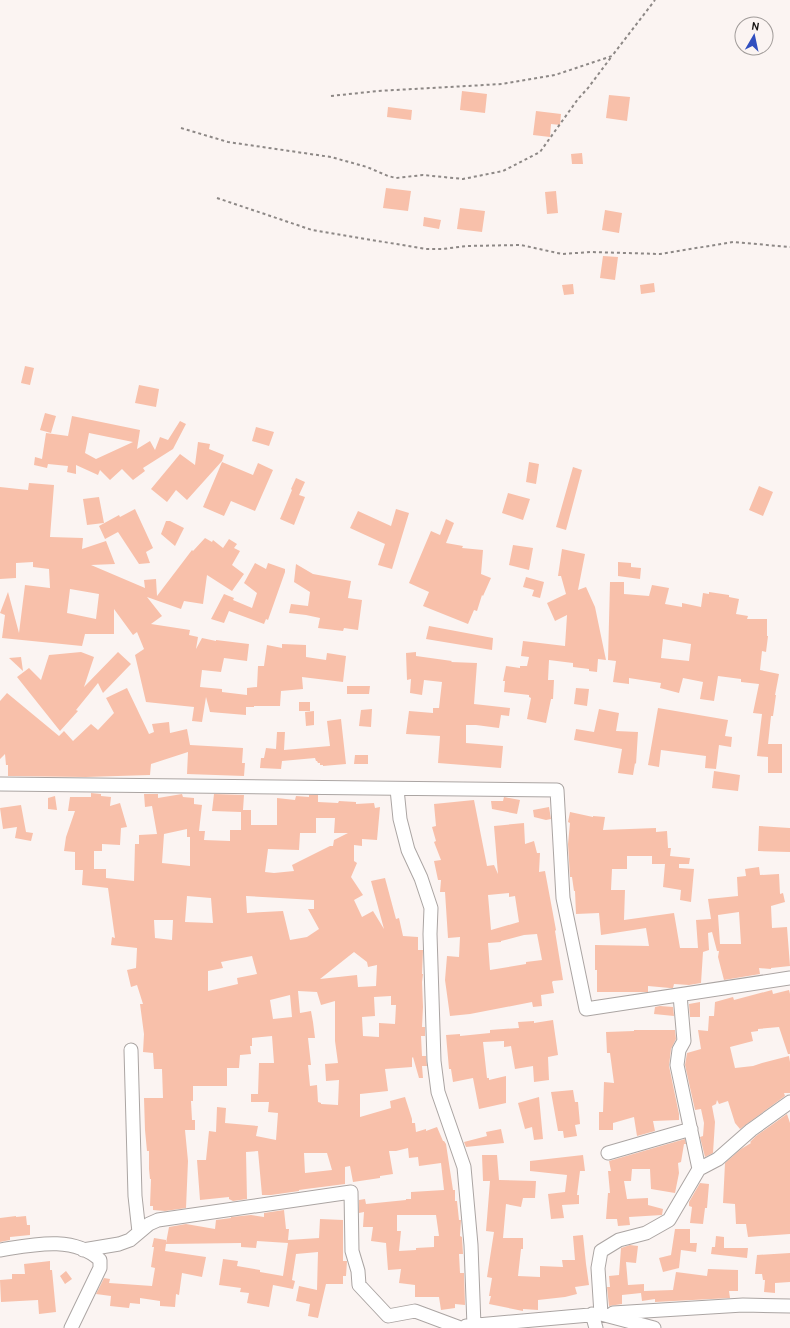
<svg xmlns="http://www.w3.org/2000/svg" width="790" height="1328" viewBox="0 0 790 1328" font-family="Cabin,sans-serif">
	<rect width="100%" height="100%" fill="#fbf4f2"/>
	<path fill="#f8c0aa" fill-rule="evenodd" d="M462 91 487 94 485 113 460 110Z
		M609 95 630 97 627 121 606 118Z
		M388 107 412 110 411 120 387 117Z
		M536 111 561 114 560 125 551 124 550 137 533 135Z
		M582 153 583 164H572L571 154Z
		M386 188 411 191 408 211 383 208Z
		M556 191 558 213 547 214 545 192Z
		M460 208 485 211 482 232 457 229Z
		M605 210 622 213 619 233 602 230Z
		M424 217 441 220 439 229 423 226Z
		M603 256 618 257 615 280 600 278Z
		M654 283 655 292 641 294 640 285Z
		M573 284 574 294 564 295 562 285Z
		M25 366 34 368 30 385 21 383Z
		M139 385 159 389 156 407 135 403Z
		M45 413 56 416 51 433 40 430Z
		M72 416 140 430 137 449 150 441 155 450 160 437 168 440 180 421 186 424 173 449 143 468 145 471 133 480 122 469 110 480 100 470 98 475 76 465V474L67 472 68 466 48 464 47 468 34 465 35 457 42 459 46 433 68 436ZM89 433 133 442 96 459 85 453Z
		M256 427 274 432 269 446 252 441Z
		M198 442 210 444 209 449 224 455 222 461 187 500 176 490 167 502 151 489 180 454 195 465Z
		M222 462 253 475 258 463 273 470 255 511 231 501 224 516 203 507Z
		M529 462 539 464 536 484 526 482Z
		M573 467 582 470 566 530 556 527Z
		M296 478 305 482 299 495 305 497 294 525 280 519 292 490 291 489Z
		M29 483 54 485 50 537 83 538 82 549 106 541 115 564 91 565 145 588 144 580 156 579 157 596 192 550 193 551 205 538 212 542 213 540 223 548 229 539 237 544 234 548 240 551 232 565 244 574 232 591 207 575 203 604 184 601 181 609 147 597 162 616 151 624 190 630 189 635 198 637 196 649 202 638 216 641V640L249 644 247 661 224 658 221 672 202 670 200 687 222 689V692L247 695V688L257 687 258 666H264L267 645 282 648V644L306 645V657L326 660 327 653 346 656 343 682 302 677 303 689 281 691 280 706H254V707H246V715L210 712 206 697 202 722 192 721 194 707 146 702 135 655 144 649 137 632 133 635 114 609V634H85L82 646 2 638 5 615 0 613 8 592 19 633 25 585 50 588 49 569 33 567V562L16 563V578L0 579V487L28 490ZM70 589 99 594 96 619 67 613Z
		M759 486 773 492 763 516 749 510Z
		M508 493 530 499 523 520 502 513Z
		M99 497 104 523 87 525 83 499Z
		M135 509 153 548 146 552 150 563 139 564 118 532 105 539 99 526 119 515 120 517Z
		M396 509 409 513 392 569 378 565 385 544 350 528 358 511 391 526Z
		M446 519 454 523 446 543 463 546 462 548 483 550 481 574 491 578 483 596 482 595 477 611 474 610 468 624 423 606 429 592 409 583 431 531 440 535Z
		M166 521H170L184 528 175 546 161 534Z
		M513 545 533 548 529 570 509 565Z
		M562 549 585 554 578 590 586 587 595 607 606 660 598 659 597 672 589 671V669L573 667V663L549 660 548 680H554L553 699H551L546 723 527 719 531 698 529 697V695L504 692 505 681H503L506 666 520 668V666H527L529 657 521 656 523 641 565 646 567 615 555 621 547 603 566 594 561 576H558Z
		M618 562 631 563V567L641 568 640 579 618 576Z
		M255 563 266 569 268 563 285 569V572L268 620 266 619 264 624 229 611 224 623 211 619 224 594 234 598 233 600 252 608 257 593 244 583Z
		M296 564 313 574 351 581 348 598 362 600 358 630 344 628 343 631 318 628 320 618 306 615 289 613 291 604 308 606 310 592 294 582Z
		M526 577 544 582 540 598 532 596 534 590 523 587Z
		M610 582H624V594L649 596 652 585 669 588 665 604 682 607V603L701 607 703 593 709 594V592L729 595V597L739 599 736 614 748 616 747 619H767V636H768L766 652 762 651 760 670 779 674 775 695H776L773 716H771L768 744H782V773H768V757L757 756 762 714 753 713 759 684 741 682V679L718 676 714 701 700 699 703 682 683 678 679 693 660 688 661 683 629 678V684L613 682 616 661 608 660ZM663 639 691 644 689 661 661 658Z
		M429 626 493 638 492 650 426 639Z
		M81 652 94 657 84 687 118 652 131 664 103 693 98 683 76 710 78 711 60 731 17 677 29 668 41 680 49 655Z
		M416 652V656L452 661 451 662 477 663 474 704 510 708 509 716 501 715 499 728 476 725H466V743L503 746 501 768 438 763 440 736 406 734 409 711 433 713V708H439L442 682 424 680 422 695 410 693 411 679 407 680 406 653Z
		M21 657 23 671 9 658Z
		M347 686H370L369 694H347Z
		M127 688 149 734 154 732 152 724 169 722 170 733 187 729 190 745 243 748 242 763H245L244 776 187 774 188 752 151 764 150 775 86 777 8 776V765H6L5 754 0 759V701L7 693 59 736 64 731 73 741 91 724 98 730 114 713 106 698Z
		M576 688 589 689 587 706 574 704Z
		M299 702H310V711H299Z
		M658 708 728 720 725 736 732 737 731 747 719 745 716 769 705 768 706 756 661 750 659 767 648 765Z
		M372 709 371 727 359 726 361 710Z
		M599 709 619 713 616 731 638 732 636 764 635 763 633 775 618 773 622 749 574 740 576 729 594 732Z
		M314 711V725L306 726 305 712Z
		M341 719 346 764 323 766V765H320V763H318L317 761H316L315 758 282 761 281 769 260 768 261 758H264L266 748 276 749 277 732H285L284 750 330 746 327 721Z
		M355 755H368V764H354Z
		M714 771 740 775 738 791 712 788Z
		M91 793 101 794V796L111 797 110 806 120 803 127 827 121 828 120 845 102 844V851H94V869H106V878L134 881 135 844H139V835L157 834 152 806 145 807 144 794H158V798L182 794 183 797 194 798V804L202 805 199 831H205L204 840 230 841V830H241V812L212 811 214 794 244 795 243 810H251V825H277V798L295 800 296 796 309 797V795H318V802L338 803 339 801 356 802V804L374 803 375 808 380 807 377 840 362 839V846L354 845V861L357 863 351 877 363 895 354 900 362 917 373 911 384 929 371 881 385 878 396 919 399 918 403 936 418 937V950H423L422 974H423L422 982 423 1007 422 1027H425V1036H421L422 1056H426L427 1066H422L423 1078H419L413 1057 412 1058V1067L385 1069 388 1091 360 1094V1117L391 1108 390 1101 405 1097 412 1119V1123H415L416 1132 426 1129V1131L437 1127 443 1141H444L446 1144 453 1190H455V1201H457L459 1220H461L460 1236 462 1237 463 1254H459L460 1273H464L465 1305 455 1304V1308L441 1310 439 1297H415V1285L399 1283 401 1269 388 1270 386 1243 371 1241 373 1227H363L364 1212 359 1213V1200L365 1199 366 1204 406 1200V1199H411V1192L444 1190 441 1163 419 1166 418 1157 409 1158 408 1148 396 1151H389L393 1174 380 1176V1178L353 1182 350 1166 345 1167V1184L306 1189 299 1190V1191L271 1195H262L258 1151 246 1152 247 1199 233 1201 229 1199V1197L200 1200 197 1160H206L209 1131 216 1132 217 1107 226 1108 225 1123 258 1126 256 1136 276 1140 278 1113 268 1112 269 1102H251V1094H258L259 1063H274L272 1036 252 1038V1046H250L251 1054 240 1055 239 1068H227V1086H193V1101H191L192 1120H195V1130H185L188 1161 186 1208 165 1211 153 1210V1206H150L151 1179H150L149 1169V1151H147L145 1130 144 1098H163L162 1069H154L153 1053 143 1052 144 1034 140 1004H143L137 985 131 987 127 970 136 968 137 948 111 945 112 937 115 938 108 888 82 885 83 870H75V852L64 851 66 837 75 811H68L70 797H91ZM316 818H335L334 833H348L334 840 333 846H330L292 865 294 871 274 873 265 872 268 849 299 850 300 833H316ZM187 829V837H190V866L162 863 164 834ZM187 896 211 898 213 923 185 922ZM246 896 314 900V909H308L319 929 307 937 290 940 283 911 247 913ZM154 920H173L172 940 155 938ZM354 952 367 962 368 967 377 965 376 986 358 987 357 975 320 979ZM252 956 257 974 237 978 238 984 208 991V971L223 968 221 962ZM298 991 317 992 321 1005 335 1001V1041L338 1063 325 1064 326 1081 339 1080 338 1105 321 1104V1103L318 1102 317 1085 310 1086 308 1065H311L308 1038H315L313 1022 311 1011 300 1013ZM290 995 292 1017 273 1019 270 1000ZM391 996V1005H396L395 1024 379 1023V1037L363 1036 362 1017 375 1016 374 997ZM304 1153H327L332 1170 305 1173ZM397 1215H436L439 1236H434V1247L416 1248V1250L399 1251 401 1231H397Z
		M55 796 57 810 48 809V798Z
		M504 797 520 800 517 814 492 809 491 801H503Z
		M474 800 487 866 494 865 498 874 494 826 524 823 525 844 534 841 537 853H540L539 872 545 871 556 930 555 931 563 980 553 981 552 982 554 993 541 995 542 1006 533 1007 532 1002 470 1014 450 1016 445 980 447 956 459 957 460 937 448 938 445 892H440L441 880H438L434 861 441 860 434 842 436 841 432 827 436 826 434 804ZM509 893V897L515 896 519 922 491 930 488 895ZM537 934 542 960 526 962V964L490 970 488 943 501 942V941L524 935Z
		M21 805 26 832 33 833 31 841 15 838 17 827 3 829 0 808Z
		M549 807 551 819 546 820 534 817 533 810Z
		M570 812 593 817V816L605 817 603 830 656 828V832L667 831 668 848H671L670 856 690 858 689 864H679V868L694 869 691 902 680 900 681 890 663 887 665 864H652V856H627V869H612L611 890H625L624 920 674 913 680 948H698L696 920 711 919 708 899 738 896 737 877 746 876 745 869 759 867 760 875 779 874 780 894 783 893 785 902 771 906 772 928 787 927 790 966 771 968V969L759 968 760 974 724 980 718 957 719 951H717L712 932 708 933 709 950 703 952 701 983 689 985 674 984 673 988H670L648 986V992H597V970H595V945L649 946 646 928 601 935 599 913 576 914 575 891H574L572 877H570L568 844 570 823 568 822ZM739 912 741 944H720L718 915Z
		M759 826 790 828V852L758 851Z
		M772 990 773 994 789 990 790 994V1054H788L779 1027 758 1029V1031L751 1032 753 1041 730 1047 735 1068 753 1066 762 1063 789 1056 790 1062V1093H784L785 1096 740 1129 735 1123 728 1101 719 1104 717 1100 716 1104 712 1106 715 1122 713 1153 705 1157 700 1137 703 1136 704 1123 701 1109 695 1110 685 1065 687 1053 701 1049 698 1030 708 1031 709 1016H714L715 1002 733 997 734 1000Z
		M700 1002V1017H690L689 1004Z
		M660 1006 673 1007 674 1016 654 1014 655 1007Z
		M553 1020 558 1055 548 1057 549 1080 534 1082 533 1066 515 1069 511 1046 504 1047V1041L483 1042 487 1078H489V1080L506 1076V1103L479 1109 473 1078 453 1082 451 1069H449L446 1035 460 1034V1036L490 1033V1030L519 1028 518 1022 534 1021V1023Z
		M634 1030H675L676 1039 671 1049 669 1066 679 1114V1120L653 1121 655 1131 637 1136 634 1117 613 1123V1130H599V1112H603L604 1082 614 1083 610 1053H607L606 1032 634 1031Z
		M573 1090 575 1102H578L580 1124 575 1125 577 1136 564 1138 563 1131H558L551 1092Z
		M539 1097 543 1139 534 1140 532 1127 525 1129 518 1103Z
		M787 1114 790 1123V1234L748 1237 746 1224H736L735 1204 723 1203 725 1163 741 1149 751 1143 750 1142 756 1136Z
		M501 1129 504 1143 466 1147 464 1142 487 1136 486 1132Z
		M685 1139 686 1144H684L681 1162 678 1163 679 1173 675 1193 651 1189 650 1169H632L631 1181H624L627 1199 648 1198V1205L663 1209 662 1215 629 1217 630 1225 618 1226 617 1219H606L608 1193H610L608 1171H611L609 1161Z
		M482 1155H497L499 1180 536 1181 535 1198H523L521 1207 506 1204 503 1238H523V1249H521L518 1276 540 1277V1266L563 1267 562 1260H575L573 1236 583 1235 586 1264 589 1285 575 1287 577 1294 565 1297 538 1300V1310L523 1309V1311L489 1304 491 1296H489L492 1278 487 1277 494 1232 486 1231 490 1181H483Z
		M583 1155 585 1171H580L577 1195H579V1204L562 1205 564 1218 551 1219 548 1194 565 1192 567 1175 530 1171V1161Z
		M700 1183 709 1184 707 1208H705L703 1224 690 1223 692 1207 689 1206V1202Z
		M284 1210 286 1229H289L288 1240 319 1238 320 1219 343 1220V1261H347L346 1276H343V1284H326L318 1318 308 1316 310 1304 296 1301 299 1286 317 1290 318 1252 296 1254 292 1280 295 1281 293 1289 273 1285 269 1307 247 1303 249 1293 240 1292 241 1288 219 1285 223 1259 238 1261 237 1266 260 1270V1272L283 1276 288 1243 257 1241 256 1248 241 1247V1243L166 1244 165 1251 206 1257 202 1277 182 1273 179 1295 176 1294 175 1307 160 1306V1301L140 1298V1304L130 1303 129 1308 110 1306 111 1296 96 1294 104 1278 110 1279 109 1283 152 1286 155 1268 151 1267 154 1247H152L154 1238 166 1240V1243L169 1227 186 1224 215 1229 216 1220 231 1218V1217L251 1215 264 1217V1213Z
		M16 1216V1217L26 1216 27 1225H30V1235L10 1237V1240L0 1242V1218Z
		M675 1229H690V1243H697L696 1252 681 1250 679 1268 663 1272 659 1258 671 1255Z
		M716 1236 724 1237V1248H748L747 1258 711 1254 712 1247H715Z
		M630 1245 638 1246 636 1263 626 1262 628 1285 644 1284V1291L673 1290 676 1272 707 1276 708 1269 738 1270V1291H729L730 1298 655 1302V1299L642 1301 641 1293 622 1295V1304L609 1306 607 1287H610L609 1276 619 1275 621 1248Z
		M790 1253V1282L775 1283V1293L764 1292 765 1280H763L762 1274H755L757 1255Z
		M50 1261V1270H52L56 1312 39 1314 38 1300 1 1302 0 1280 12 1279V1274H25L24 1264Z
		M66 1271 72 1279 65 1284 60 1276Z"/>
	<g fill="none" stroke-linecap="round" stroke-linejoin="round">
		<defs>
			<path id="minor" d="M0 784 557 790 563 898 586 1009 790 978
				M397 789 400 819 408 850 421 878 431 908 430 934 434 1061 438 1092 464 1167 471 1245 474 1326
				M680 995 684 1041 679 1050 677 1065 699 1169
				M131 1050 135 1196 139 1232
				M608 1153 691 1129
				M0 1250C32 1245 73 1235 100 1260V1268L71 1328
				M83 1250 119 1244 130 1240 149 1224 158 1220 351 1192 352 1251 358 1271 359 1285 388 1316 415 1311 458 1327
				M613 1313 743 1305 790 1306
				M592 1314 596 1328
				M601 1314 598 1268 601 1251 619 1240 646 1233 669 1220 699 1169 718 1159 751 1130 790 1102
				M466 1326 601 1314 654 1328"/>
		</defs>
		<use href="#minor" stroke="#aba5a3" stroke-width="15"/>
		<path stroke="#8d8886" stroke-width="2" stroke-dasharray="3 3" stroke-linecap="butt" d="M331 96 378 91 502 84 555 75 612 56 655 0
			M181 128 228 142 331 157 367 167 388 176 396 178 423 175 463 179 503 171 540 152 578 99 588 88 612 56
			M217 198 312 230 426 249H442L467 246 521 245 562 254 591 252 660 254 733 242 790 247"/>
		<use href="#minor" stroke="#fff" stroke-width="13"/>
	</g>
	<g transform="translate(754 36) rotate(9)"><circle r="19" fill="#fbf4f2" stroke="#a09b99"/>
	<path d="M0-3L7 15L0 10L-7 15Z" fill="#314fbf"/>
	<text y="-6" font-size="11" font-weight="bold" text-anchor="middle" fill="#181514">N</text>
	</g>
</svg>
